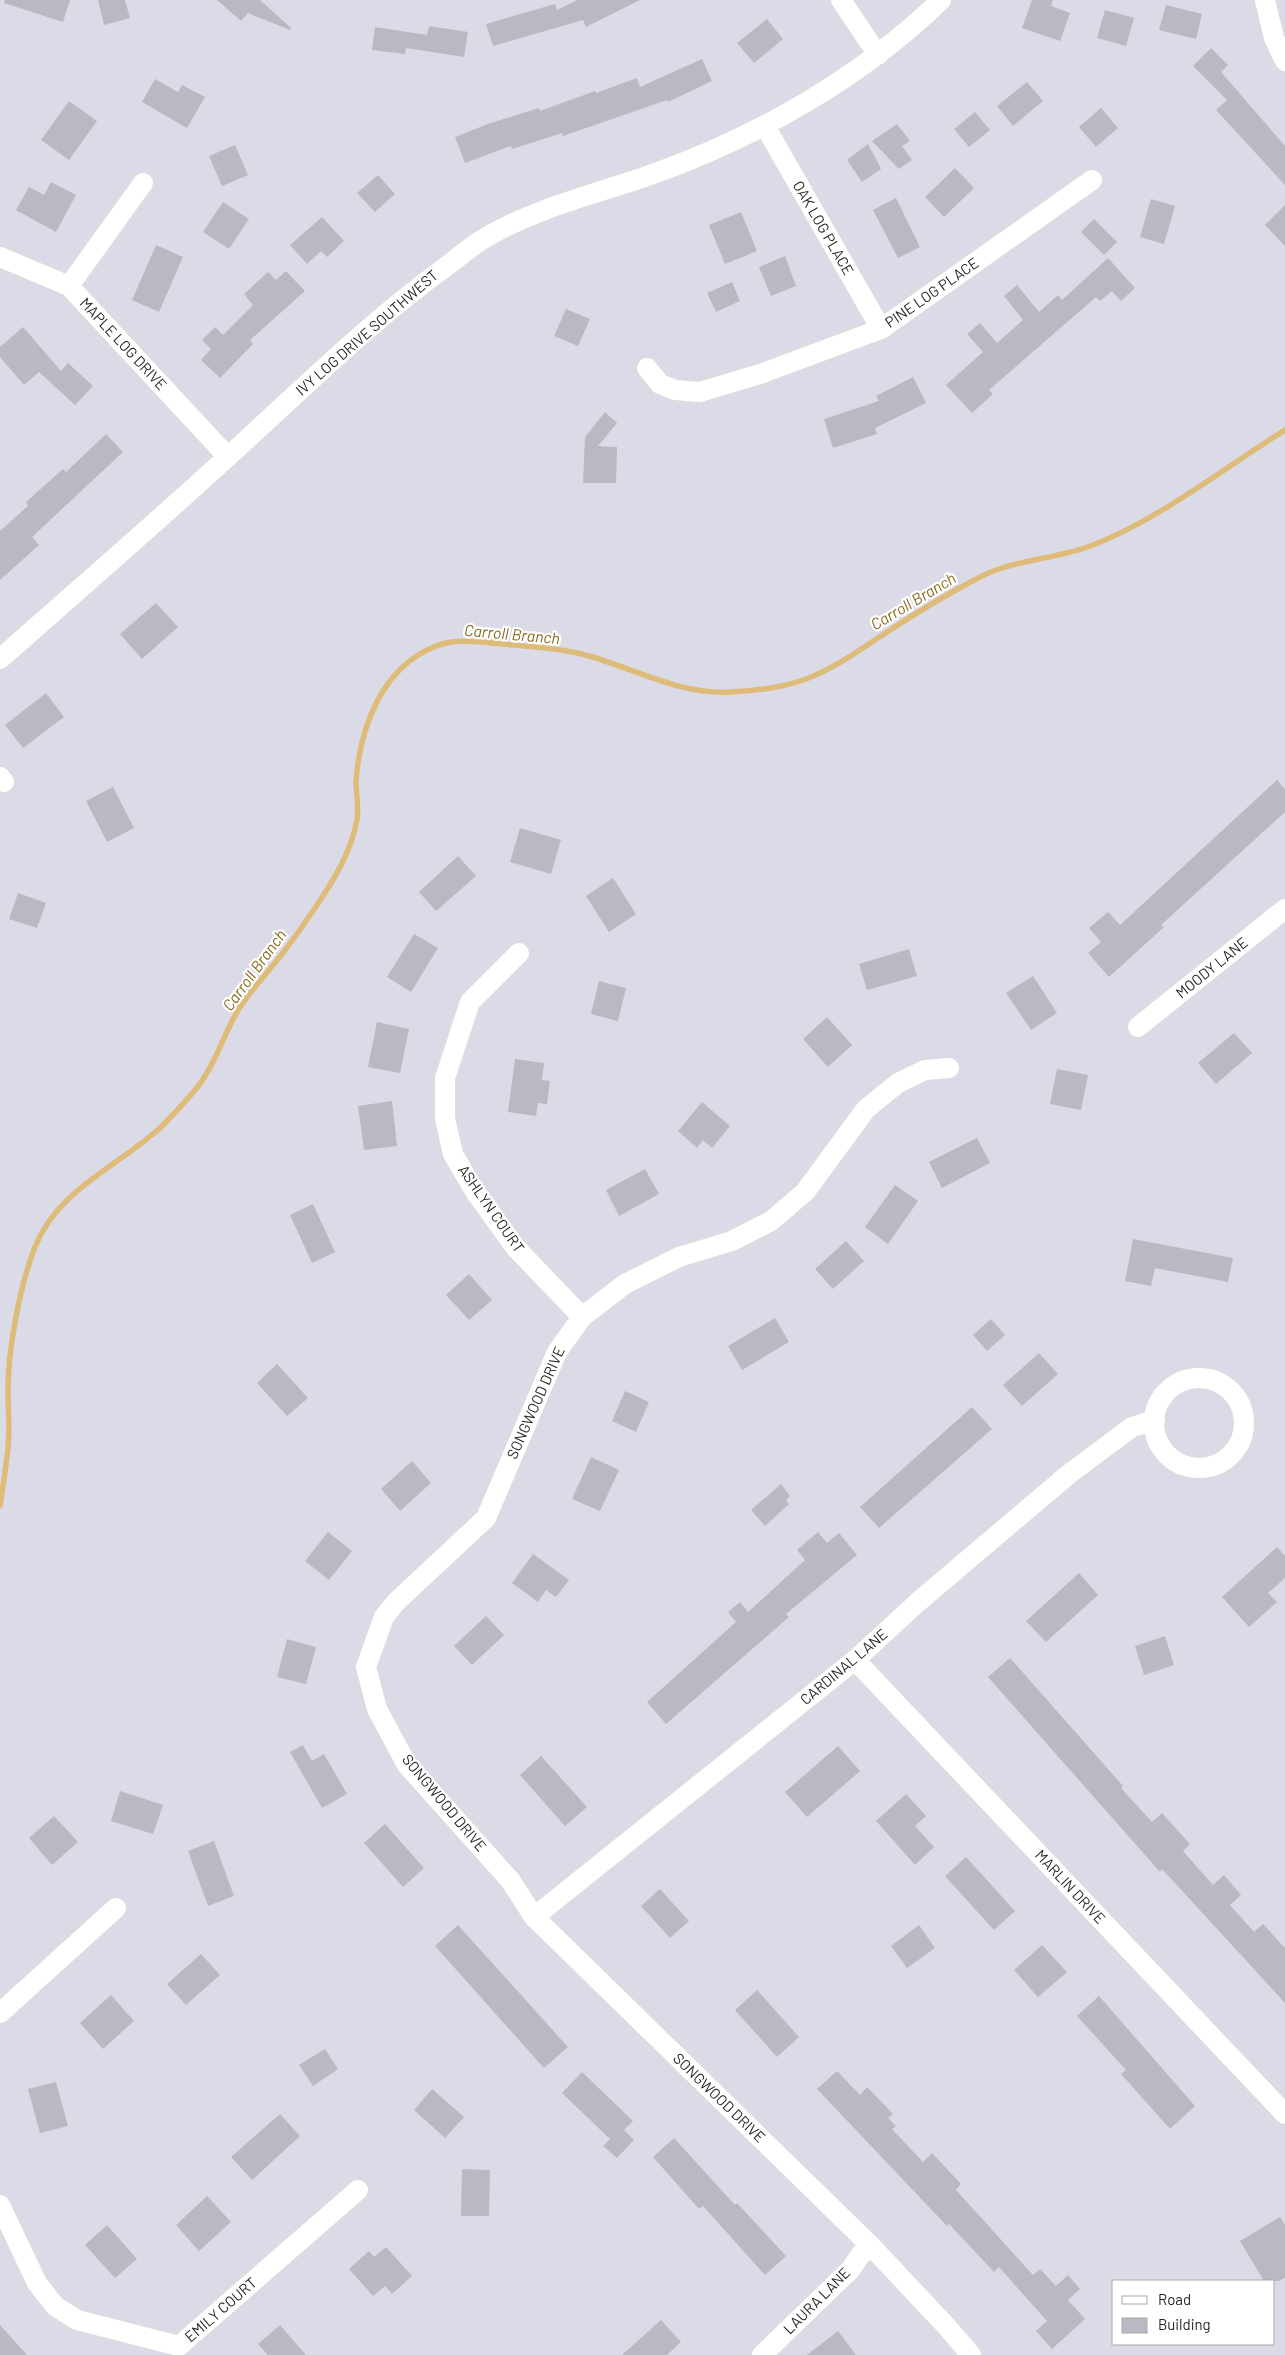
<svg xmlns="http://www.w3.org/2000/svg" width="1285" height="2355" viewBox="0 0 1285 2355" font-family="Barlow,sans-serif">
	<rect width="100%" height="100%" fill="#dbdbe8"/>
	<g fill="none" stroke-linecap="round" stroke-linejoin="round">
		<path stroke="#dfbb79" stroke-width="5.5" d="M0 1506C3 1486 6 1467 8 1448 10 1428 8 1409 8 1390 8 1349 20 1285 35 1247 57 1190 117 1167 160 1128 173 1115 188 1099 199 1085 217 1061 224 1032 240 1007 252 989 268 972 282 954 296 936 309 917 321 899 338 873 351 850 357 820 359 807 356 794 356 781 360 727 382 667 436 646 456 638 481 642 503 644 532 647 561 648 589 656 635 669 681 695 730 692 755 691 782 688 806 679 833 669 857 652 881 636 914 614 947 594 982 576 1017 559 1057 559 1093 545 1160 519 1224 468 1285 430"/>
	</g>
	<path fill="#b9b9c4" d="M5 0H70L63 22 4 3Z
		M98 0H125L130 18 104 25Z
		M217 0H260L291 28 290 30 248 13 241 21Z
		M577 0H640L586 27 583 20 493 46 486 24 555 4 557 10Z
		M1032 0H1053L1051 6 1070 13 1060 41 1022 28Z
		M1166 5 1202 14 1196 39 1159 30Z
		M1105 10 1134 18 1126 46 1097 38Z
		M767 19 783 39 754 63 737 43Z
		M429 26 468 32 464 57 406 48 405 54 372 50 375 27 427 35Z
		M1211 48 1228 65 1221 72 1285 146V185L1216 110 1227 100 1193 66Z
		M702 59 712 81 668 102 667 100 563 136 562 133 512 149 511 146 465 163 455 137 488 124 539 108 540 111 595 91 596 93 637 78 640 87Z
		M155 79 178 92 182 85 205 97 187 128 142 102Z
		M1027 82 1043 101 1013 126 997 106Z
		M69 101 97 121 69 160 41 140Z
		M1101 108 1118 128 1096 147 1079 127Z
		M975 112 990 130 969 147 954 129Z
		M897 124 910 141 902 146 912 160 899 169 872 141Z
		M868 144 881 169 862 182 847 160Z
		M235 145 248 175 222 186 209 156Z
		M955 168 974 188 944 217 925 197Z
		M378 175 395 194 375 212 357 193Z
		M51 182 76 195 56 232 16 210 29 187 44 195Z
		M896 198 920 247 898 258 873 210Z
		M1151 199 1175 206 1164 244 1140 237Z
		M223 202 249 219 229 249 203 232Z
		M1285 205V246L1265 225Z
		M741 212 757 251 725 264 709 225Z
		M322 217 344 241 327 257 321 251 307 264 290 245Z
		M1094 219 1117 242 1104 255 1081 232Z
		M156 245 183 257 159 312 132 300Z
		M785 256 796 286 771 296 759 267Z
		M1108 258 1135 288 1121 301 1112 291 1100 301 1096 297 989 390 993 394 972 413 946 385 983 352 967 334 980 323 997 343 1023 320 1004 296 1017 285 1039 312 1058 295 1062 300Z
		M286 271 305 291 250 340 253 344 220 378 201 360 211 349 202 340 215 327 223 335 253 305 244 294 268 272 276 280Z
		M732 282 740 301 716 312 707 293Z
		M566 309 590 319 578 346 554 336Z
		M23 327 61 371 68 363 93 386 75 405 39 372 24 385 0 357V347Z
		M913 377 926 403 875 428 877 434 833 448 824 419 879 401 876 396Z
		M605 412 617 423 598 446 617 447 616 483H583L585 437Z
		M106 434 123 452 32 537 39 545 0 580V531L28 506 26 502 63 469 66 472Z
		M156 603 178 627 142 659 120 634Z
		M46 693 64 717 23 748 5 725Z
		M1277 780 1285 789V812L1161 925 1164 927 1109 977 1088 953 1101 942 1089 928 1108 912 1120 925Z
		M113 787 134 828 107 842 86 801Z
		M520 828 561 840 551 874 510 862Z
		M458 856 476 876 436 911 419 892Z
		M613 878 636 914 609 932 586 896Z
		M18 893 46 903 37 928 9 919Z
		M414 934 438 948 411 992 387 977Z
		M909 949 917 976 867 990 859 964Z
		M1033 976 1057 1013 1031 1030 1006 993Z
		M599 981 626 988 618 1021 591 1014Z
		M827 1017 852 1045 828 1067 803 1039Z
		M377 1022 409 1029 400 1073 368 1067Z
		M1234 1033 1252 1053 1216 1084 1198 1063Z
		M515 1059 544 1063 542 1080 550 1081 547 1104 538 1103 536 1116 508 1112Z
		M1057 1069 1088 1075 1081 1110 1050 1104Z
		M392 1101 397 1146 364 1150 358 1106Z
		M702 1102 730 1126 712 1148 703 1140 697 1148 678 1131Z
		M977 1138 990 1163 942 1188 929 1162Z
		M645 1169 659 1194 619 1216 606 1190Z
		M895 1185 918 1201 888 1244 865 1227Z
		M313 1204 335 1252 312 1263 290 1215Z
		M1133 1239 1233 1258 1228 1282 1155 1268 1151 1286 1125 1281Z
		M846 1241 864 1261 833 1289 815 1269Z
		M469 1274 492 1300 469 1320 446 1295Z
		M775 1318 789 1342 742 1370 728 1346Z
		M991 1319 1005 1335 987 1351 973 1335Z
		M1039 1353 1058 1374 1022 1406 1003 1385Z
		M277 1364 308 1398 287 1416 257 1383Z
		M625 1391 649 1402 636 1432 612 1421Z
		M972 1407 992 1429 879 1528 860 1507Z
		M591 1457 619 1470 600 1511 572 1499Z
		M412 1461 431 1483 400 1511 381 1489Z
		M781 1484 790 1496 786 1500 789 1504 765 1526 751 1510Z
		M328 1532 352 1551 329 1580 305 1561Z
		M818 1532 827 1543 839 1533 857 1555 786 1614 789 1617 666 1724 647 1702 736 1622 728 1612 740 1602 748 1612 805 1560 797 1550Z
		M1277 1547 1285 1556V1578L1268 1593 1277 1602 1249 1627 1222 1597Z
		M533 1554 569 1580 556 1597 546 1590 538 1602 512 1583Z
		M1079 1573 1098 1595 1046 1642 1026 1621Z
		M486 1616 504 1635 472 1665 454 1646Z
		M1165 1636 1174 1665 1144 1675 1135 1646Z
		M287 1639 316 1647 306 1684 277 1677Z
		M1010 1658 1123 1786 1121 1788 1152 1822 1162 1813 1190 1844 1183 1851 1213 1885 1224 1875 1241 1895 1230 1905 1254 1932 1263 1924 1285 1948V2003L1162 1869 1160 1872 988 1677Z
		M303 1745 312 1761 324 1754 347 1794 322 1808 290 1752Z
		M838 1746 860 1771 807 1817 785 1792Z
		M541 1756 587 1807 565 1826 520 1775Z
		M120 1791 163 1805 153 1834 111 1821Z
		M906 1794 926 1816 915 1826 934 1847 915 1865 876 1821Z
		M54 1816 78 1842 52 1865 29 1838Z
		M385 1824 424 1868 403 1887 364 1843Z
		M214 1841 234 1896 208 1906 188 1851Z
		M966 1857 1015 1911 994 1930 945 1876Z
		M660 1889 689 1921 670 1938 641 1906Z
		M458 1925 568 2047 544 2068 435 1946Z
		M919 1925 935 1948 907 1968 891 1946Z
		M1042 1945 1067 1972 1038 1997 1014 1970Z
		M201 1954 220 1975 186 2005 167 1984Z
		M757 1990 799 2037 777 2057 735 2010Z
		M111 1995 134 2021 103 2049 80 2023Z
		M1099 1996 1195 2106 1170 2129 1121 2074 1126 2070 1077 2016Z
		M325 2049 338 2069 313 2086 299 2065Z
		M837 2071 860 2095 867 2087 893 2114 888 2118 896 2126 892 2129 923 2162 932 2153 961 2184 956 2190 1033 2275 1040 2269 1056 2286 1068 2275 1080 2289 1068 2300 1085 2319 1052 2349 1036 2331 1047 2321 999 2267 994 2272 949 2224 947 2226 817 2089Z
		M582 2072 633 2121 624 2130 634 2140 617 2158 603 2146 610 2139 562 2093Z
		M56 2082 68 2126 40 2133 28 2089Z
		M432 2089 464 2117 445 2138 414 2110Z
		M280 2114 300 2136 252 2180 231 2157Z
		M674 2138 735 2205 737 2203 786 2256 765 2275 703 2206 699 2209 653 2157Z
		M462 2169 490 2170 489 2216H461Z
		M207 2196 231 2222 199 2251 176 2225Z
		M1280 2217 1285 2225V2278L1279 2281H1264L1240 2241Z
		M107 2225 137 2259 115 2278 85 2245Z
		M386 2247 412 2276 392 2294 385 2286 373 2296 349 2269 369 2251 374 2257Z
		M661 2320 681 2342 667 2355H622Z
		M0 2325 27 2355H0Z
		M280 2325 306 2355H268L258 2344Z
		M838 2331 856 2355H807Z"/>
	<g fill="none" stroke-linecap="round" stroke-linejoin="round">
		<defs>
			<path id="street" d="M841 0 878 55
				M1265 0 1274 38 1285 61
				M765 126 881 329
				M0 257 69 286 228 457
				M69 286 143 183
				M647 368 660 384 675 390 700 392 763 373 881 329 1092 180
				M0 659C86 583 173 508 257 430 319 373 379 315 447 266 459 257 471 246 485 238 537 207 597 194 653 174 757 137 862 77 941 0
				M0 777 4 782
				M519 953 470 1002 445 1078V1118L453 1154 476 1193 516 1248 582 1317
				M1138 1027 1285 909
				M949 1068 925 1070 898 1083 866 1109 805 1192 771 1221 732 1241 679 1257 625 1284 582 1317 557 1352 486 1518 396 1602 384 1617 366 1667 377 1709 407 1765 510 1880 534 1917 872 2247 948 2328 971 2355
				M1154 1423a45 45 0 1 1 90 0a45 45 0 1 1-90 0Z
				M855 1660 1285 2114
				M534 1917 855 1660 918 1602 1069 1474 1132 1427 1155 1420
				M0 2013 116 1908
				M0 2205 37 2283 55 2306 77 2320 179 2346 358 2190
				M762 2355 851 2269 861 2254 872 2247"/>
		</defs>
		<use href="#street" stroke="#dcdfd0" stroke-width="21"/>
		<use href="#street" stroke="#fff" stroke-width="20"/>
	</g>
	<g text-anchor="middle" stroke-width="4.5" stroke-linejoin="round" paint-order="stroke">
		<g font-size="15" fill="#272727" stroke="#fff">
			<text transform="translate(823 228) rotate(60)" y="5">OAK LOG PLACE</text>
			<text transform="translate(932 293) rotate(-35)" y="5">PINE LOG PLACE</text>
			<text transform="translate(367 333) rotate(-41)" y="5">IVY LOG DRIVE SOUTHWEST</text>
			<text transform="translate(123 344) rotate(47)" y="5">MAPLE LOG DRIVE</text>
			<text transform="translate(1212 968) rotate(-39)" y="5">MOODY LANE</text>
			<text transform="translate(491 1209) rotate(55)" y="5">ASHLYN COURT</text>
			<text transform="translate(536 1403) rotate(-66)" y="5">SONGWOOD DRIVE</text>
			<text transform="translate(844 1667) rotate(-40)" y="5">CARDINAL LANE</text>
			<text transform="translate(444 1803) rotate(50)" y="5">SONGWOOD DRIVE</text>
			<text transform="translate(1070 1887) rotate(47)" y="5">MARLIN DRIVE</text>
			<text transform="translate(719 2098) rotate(44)" y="5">SONGWOOD DRIVE</text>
			<text transform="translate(817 2301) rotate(-45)" y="5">LAURA LANE</text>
			<text transform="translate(221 2310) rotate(-41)" y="5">EMILY COURT</text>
		</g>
		<g font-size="16" font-style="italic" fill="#876a1c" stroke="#fff">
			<text transform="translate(913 601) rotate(-31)" y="6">Carroll Branch</text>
			<text transform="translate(512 634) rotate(5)" y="6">Carroll Branch</text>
			<text transform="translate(254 970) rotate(-54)" y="6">Carroll Branch</text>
		</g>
	</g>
	<rect x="1112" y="2280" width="162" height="65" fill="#ffffff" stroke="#a9a9a9"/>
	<rect x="1122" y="2296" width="25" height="8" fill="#ffffff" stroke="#a9a9a9"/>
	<text x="1158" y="2305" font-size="15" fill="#272727">Road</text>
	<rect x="1122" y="2318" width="25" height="15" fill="#b9b9c4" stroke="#a9a9a9"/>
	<text x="1158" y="2330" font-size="15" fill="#272727">Building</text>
</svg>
